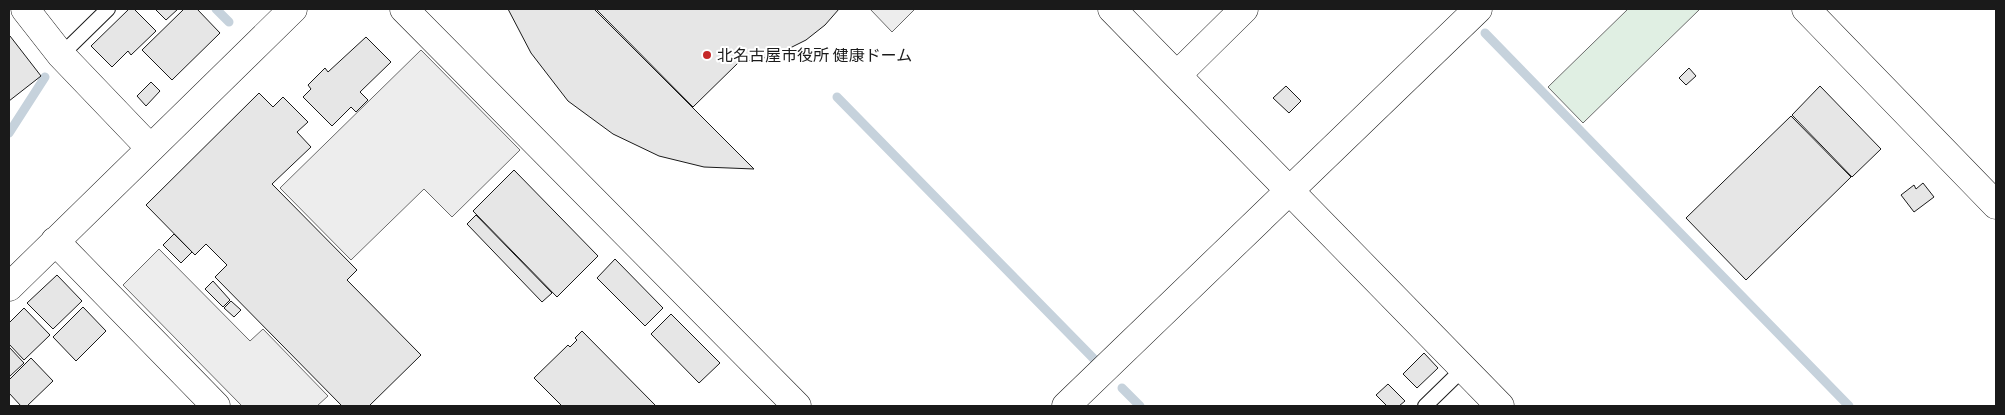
<svg xmlns="http://www.w3.org/2000/svg" width="2005" height="415" viewBox="0 0 2005 415" font-family="Ubuntu,'Noto Sans JP',sans-serif">
	<rect width="100%" height="100%" fill="#fff"/>
	<path fill="#e0efe3" stroke="#6a6a6a" d="M1628 9H1700L1583 123 1548 87Z"/>
	<path fill="#ededed" stroke="#6a6a6a" d="M870 9H915L892 32Z
		M421 50 520 150 452 217 424 189 351 260 280 188Z
		M159 249 250 341 263 329 328 396 317 406H242L123 285Z"/>
	<g fill="none" stroke-linecap="round" stroke-linejoin="round">
		<path stroke="#c6d2dc" stroke-width="9" d="M216 9 229 22
			M1485 33 1849 406
			M837 97 1094 359
			M9 133 45 77
			M1122 388 1140 406"/>
	</g>
	<path fill="#e6e6e6" stroke="#1a1a1a" d="M129 9H134L156 31 131 55 128 51 112 67 91 46Z
		M155 9H178L166 20Z
		M184 9H197L220 33 172 80 142 50Z
		M508 9H594L754 169 704 167 659 156 613 134 568 101 531 53Z
		M596 9H839L825 25 806 40 784 51 761 59 739 62 693 107Z
		M10 36 41 76 9 101V37Z
		M366 37 391 62 360 92 368 100 356 112 351 107 332 126 303 97 311 89 308 85 325 68 328 72Z
		M1689 68 1696 76 1686 85 1679 78Z
		M151 82 160 91 146 106 137 96Z
		M1286 86 1301 101 1289 113 1273 98Z
		M1820 86 1881 149 1852 177 1792 115Z
		M259 93 273 107 283 97 308 122 297 132 311 147 272 184 357 270 347 280 421 355 369 406H342L215 277 227 265 206 244 195 255 146 205Z
		M1791 116 1851 177 1746 280 1686 218Z
		M514 170 598 256 557 297 473 211Z
		M1923 183 1934 197 1914 212 1901 195 1914 185 1916 189Z
		M476 215 552 293 542 302 467 224Z
		M174 234 192 252 181 263 163 245Z
		M615 259 663 308 645 326 597 278Z
		M57 275 82 301 53 329 27 303Z
		M213 281 230 300 223 307 205 289Z
		M231 301 241 310 234 317 224 308Z
		M83 307 106 331 76 361 53 337Z
		M24 308 50 335 24 360 9 344V323Z
		M671 314 720 363 699 383 651 334Z
		M582 331 656 406H562L534 378 568 345 570 347 577 340 575 338Z
		M9 347 24 363 9 377Z
		M1424 353 1438 368 1417 388 1403 374Z
		M31 358 53 381 27 406H21L9 393V380Z
		M1388 384 1405 401 1399 406H1387L1376 395Z"/>
	<g fill="none" stroke-linecap="round" stroke-linejoin="round">
		<defs>
			<path id="lane" d="M61 55 108 9
				M1425 406 1463 369"/>
			<path id="street" d="M25 9 61 55 150 148
				M404 9 797 406
				M1112 9 1500 406
				M1806 9 1996 205
				M1177 75 1244 9
				M55 241 216 406
				M9 287 293 9
				M1066 406 1478 9"/>
		</defs>
		<use href="#lane" stroke="#1a1a1a" stroke-width="16"/>
		<use href="#street" stroke="#1a1a1a" stroke-width="29"/>
		<use href="#lane" stroke="#fff" stroke-width="14"/>
		<use href="#street" stroke="#fff" stroke-width="28"/>
	</g>
	<circle fill="#c62828" stroke="#fff" stroke-width="2" cx="707" cy="55" r="5"/>
	<g text-anchor="middle" stroke-width="4" stroke-linejoin="round" paint-order="stroke">
		<g font-size="16" fill="#1a1a1a" stroke="#fff" text-anchor="start">
			<text x="717" y="61">北名古屋市役所 健康ドーム</text>
		</g>
	</g>
	<rect width="2005" height="415" fill="none" stroke="#1a1a1a" stroke-width="20"/>
</svg>
